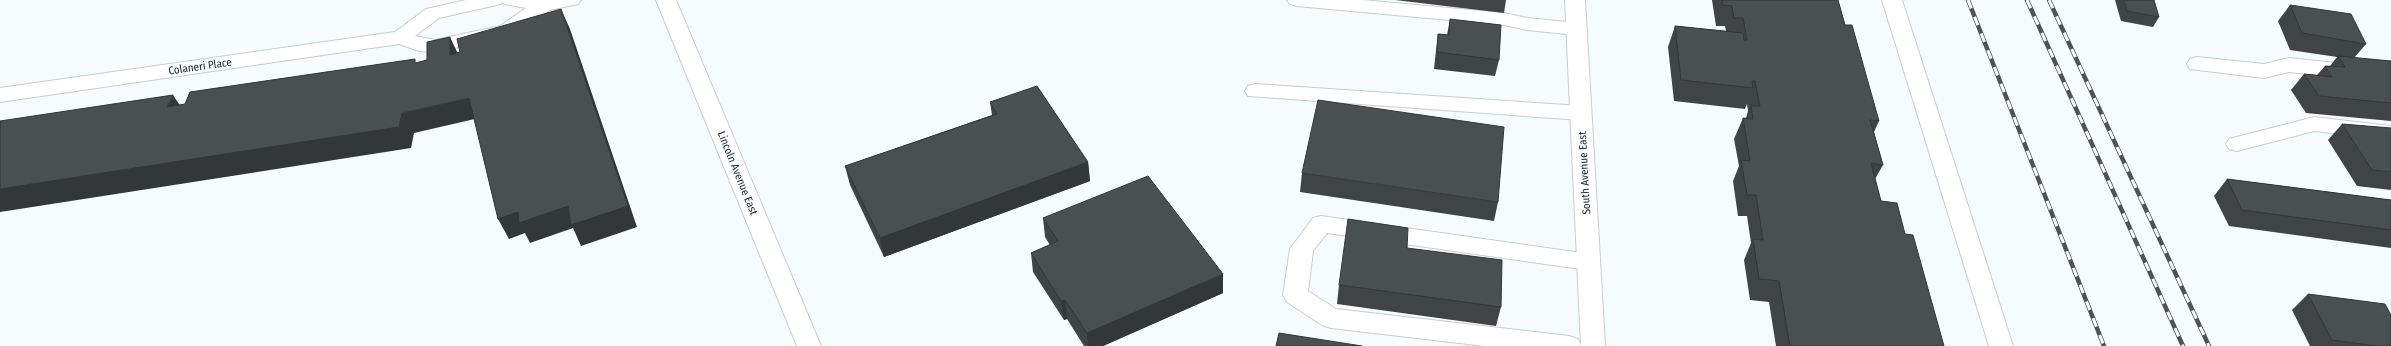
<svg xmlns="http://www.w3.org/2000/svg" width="2391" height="346" viewBox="0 0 2391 346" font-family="'Fira Sans Condensed',sans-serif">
	<rect width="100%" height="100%" fill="#f6fcfd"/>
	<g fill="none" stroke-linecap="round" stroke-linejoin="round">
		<defs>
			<path id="minor" d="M466 0H581L578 4 550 10 513 35 506 37 435 52 419 51 399 44 0 102V88L395 32 426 9ZM502 2 504 4 526 8 500 26 435 40 415 36 439 18 501 4Z
				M656 0H676L821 346H797Z
				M1287 0H1362L1504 13 1527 18 1577 23 1584 25 1587 29 1584 33 1577 35 1527 30 1504 25 1297 6 1290 4Z
				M1882 0H1902L2013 346H1989Z
				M2197 57 2264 64 2289 58 2391 69V83L2289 72 2264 78 2190 69 2187 64 2190 59Z
				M1255 84 1581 106 1588 108 1591 113 1588 118 1581 120 1248 96 1245 91 1248 86Z
				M2314 117 2391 126V140L2314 131 2237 151 2229 149 2226 144 2229 139Z
				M1321 216 1596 255 1600 261 1596 267 1588 270 1327 233 1313 251 1308 291 1336 309 1569 336 1578 339 1581 346H1485L1331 328 1322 325 1287 302 1283 295 1290 249 1313 218Z"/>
			<path id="major" d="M1565 0H1585L1605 346H1581Z"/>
		</defs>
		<use href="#minor" stroke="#c7cdce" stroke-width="2"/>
		<use href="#major" stroke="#c7cdce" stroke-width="2"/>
		<use href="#minor" fill="#fff" fill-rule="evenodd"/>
		<use href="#major" fill="#fff" fill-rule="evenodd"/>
		<defs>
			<path id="rail" d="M1968 0 2104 346
				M2027 0 2183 346
				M2049 0 2209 346"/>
		</defs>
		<use href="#rail" stroke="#505354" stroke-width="4.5"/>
		<use href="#rail" stroke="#f6fcfd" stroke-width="3" stroke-dasharray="9" stroke-linecap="butt"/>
	</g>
	<path fill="#404445" d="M1395 0H1506L1504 13Z
		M1712 0H1838L1845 25 1879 121 1874 132 1883 165 1875 179 1881 201 1905 234 1944 346H1776L1769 302 1750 300 1744 260 1751 243 1747 216H1738L1733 181 1739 166 1734 139 1743 118H1746L1748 111 1747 104 1745 109 1674 101 1668 47 1675 26 1726 31 1725 26H1716Z
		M2115 0H2154L2159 17 2153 27 2121 21Z
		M2290 5 2366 44 2354 58 2391 61V121L2306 113 2291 90 2304 74 2317 75 2325 66H2330L2337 57 2290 50 2278 21Z
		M1450 19 1499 60 1495 76 1434 69 1436 50 1438 34 1447 35Z
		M990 102 1088 162 1090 181 884 257 850 185 845 166 992 115Z
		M2342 124 2391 128V190L2357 186 2328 140Z
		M1302 173 1498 202 1494 221 1300 192Z
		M2227 179 2391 200V248L2229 226 2214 196Z
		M1043 218 1223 293 1103 346H1084L1067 319 1064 320 1033 272 1031 253 1050 245 1045 237Z
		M1407 248 1501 307 1496 326 1337 304 1339 285Z
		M2308 294 2391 346H2310L2292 310Z"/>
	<path fill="#343738" d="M561 9 570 29 637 227 581 246 573 228 530 243 525 233 509 239 498 219Z
		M450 37 460 58 450 55Z
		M173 95 187 116 167 107Z
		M469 98 479 118 414 133 411 148 0 212V189L402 113Z
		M1088 162 1090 181 884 257 880 238Z
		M1223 274V293L1103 346H1088L1087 333Z
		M1065 300 1067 319 1064 320 1061 301Z"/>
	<path fill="#4a4f50" stroke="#343738" d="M1722 0H1838L1845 25H1852L1879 121 1870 120 1883 165 1871 163 1881 201 1897 203 1905 234 1913 235 1944 346H1790L1779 281 1759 279 1753 239 1763 240 1756 195H1747L1741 160 1750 161 1743 118 1753 119 1751 106H1760L1755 81H1752L1753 88 1681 80 1675 26 1743 33 1744 40H1747L1743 18H1734L1732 6 1723 5Z
		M2124 0H2154L2159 17 2127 11Z
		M2290 5 2351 14 2366 44 2302 33Z
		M561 9 628 206 571 225 568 206 519 223 518 212 498 219 469 98 402 113 399 127 0 189V121L173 95 167 107 185 104 190 92 415 59V63L427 60V42L450 37V55L460 52 457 39Z
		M1450 19 1501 25 1499 60 1437 52 1438 34 1449 35Z
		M2338 56 2391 61V103L2319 96 2304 74 2332 77 2325 66 2345 67Z
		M1037 86 1088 162 880 238 845 166 997 114 990 102Z
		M1318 100 1504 127 1498 202 1302 173Z
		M2342 124 2391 128V172L2372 170Z
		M1148 176 1223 274 1087 333 1065 300 1061 301 1031 253 1058 241 1043 218Z
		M2227 179 2391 200V230L2242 210Z
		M1348 219 1408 228 1407 248 1502 260 1501 307 1339 285Z
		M2308 294 2385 304 2391 315V346H2376L2332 340Z
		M1279 333 1362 346H1276Z"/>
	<g text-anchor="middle" stroke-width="4" stroke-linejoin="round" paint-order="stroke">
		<g font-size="11" fill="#262829" stroke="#f6fcfd">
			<text transform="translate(200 66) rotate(-8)" y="4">Colaneri Place</text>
			<text transform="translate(738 173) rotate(68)" y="4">Lincoln Avenue East</text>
			<text transform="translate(1584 173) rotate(-93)" y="4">South Avenue East</text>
		</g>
	</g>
</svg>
